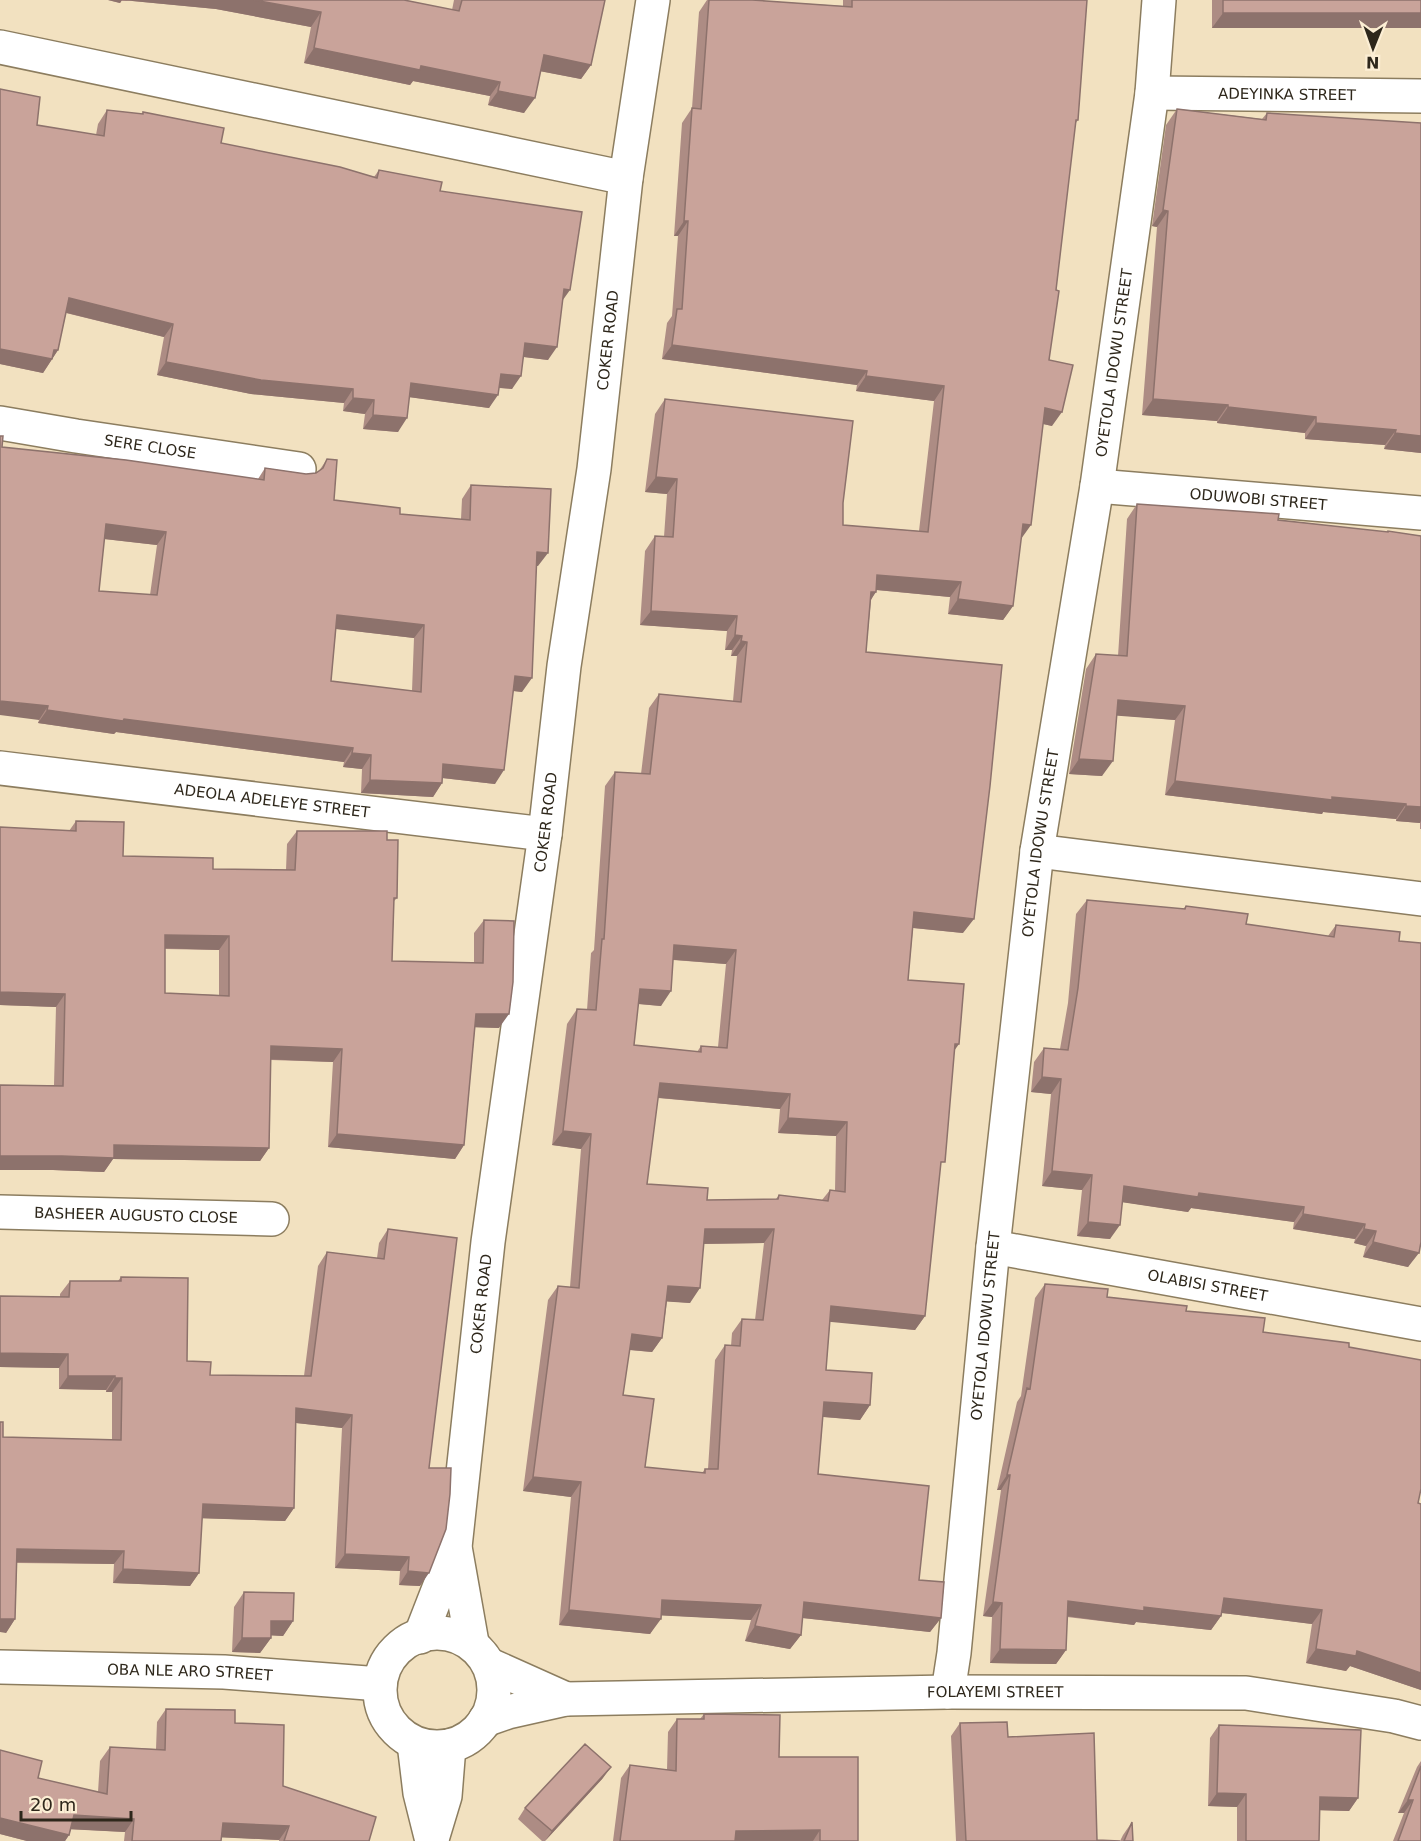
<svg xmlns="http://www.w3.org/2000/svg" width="1421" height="1841" viewBox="0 0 1421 1841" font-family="'DejaVu Sans',sans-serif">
	<rect width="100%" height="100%" fill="#f2e1c0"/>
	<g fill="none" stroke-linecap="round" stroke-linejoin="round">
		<defs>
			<g id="minor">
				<path d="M0 47 626 178"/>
				<path id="s1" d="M1152 93 1421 96"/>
				<path id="s2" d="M0 423 76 436 299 469"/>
				<path id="s3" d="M1097 486 1421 513"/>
				<path id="s4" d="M0 768 545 834"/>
				<path d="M1037 851 1421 899"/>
				<path id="s5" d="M0 1212 272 1219"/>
				<path id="s6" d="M993 1247 1421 1324"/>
				<path d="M490 1665 566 1699"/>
				<path id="s7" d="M0 1667 224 1672 380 1684"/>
				<path id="s8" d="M948 1692 954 1653 993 1247 1037 851 1097 486 1152 93 1159 0"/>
				<path id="s9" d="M485 1720 508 1712 566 1699 948 1692 1246 1693 1394 1716 1421 1723"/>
			</g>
			<g id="secondary">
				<circle cx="437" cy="1690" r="57"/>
				<path d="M420 1637 455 1547"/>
				<path id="s10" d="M472 1643 455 1547 488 1242 545 834 564 666 594 469 626 178 653 0"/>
				<path d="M414 1743 420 1793 432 1841"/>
				<path d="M432 1839 445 1796 449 1746"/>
			</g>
		</defs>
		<use href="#minor" stroke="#8c7d5f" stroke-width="36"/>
		<use href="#secondary" stroke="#8c7d5f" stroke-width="36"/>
		<use href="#minor" stroke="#fff" stroke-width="33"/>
		<use href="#secondary" stroke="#fff" stroke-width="33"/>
	</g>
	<path fill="#ad8c84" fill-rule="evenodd" d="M108 0 452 10 454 0H605L591 65 581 79 540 71 524 113 488 105 490 96 413 81 410 85 304 63 311 27 216 9 122 0 120 3Z
		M707 0H752L843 6V0H1087L1078 120 1075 124 1056 290 1049 360 1052 426 1043 424 1021 539 1013 606 1003 620 948 614 950 597 876 590 871 600 866 652 963 933 913 928 908 980 954 1051 940 1169 925 1316 915 1330 830 1321 826 1370 870 1405 860 1420 823 1417 818 1474 919 1580 941 1618 930 1632 802 1618 801 1635 790 1649 745 1641 751 1620 661 1615 650 1634 559 1625 571 1497 523 1491 548 1300 558 1286 570 1287 581 1149 552 1145 567 1024 577 1009 587 1010 591 953 594 950 605 786 615 772 641 774 649 708 659 694 733 701 737 656H731L732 650H725L727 631 640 625 645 551 655 536 664 537 667 494 645 492 655 414 665 399 843 503V525L919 531 934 401 856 391 857 385 662 359 667 323 672 316 678 236H674L682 123 692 108 699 12ZM673 960 726 964 718 1047 701 1046 697 1052 634 1045 638 1004 661 1006ZM658 1098 780 1109 778 1133 836 1136 835 1191 830 1190 822 1200 779 1195 776 1199 707 1200 647 1184ZM764 1243 755 1320 742 1319 732 1333 731 1346 725 1345 715 1360 708 1469H705L702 1473 645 1467 623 1395 629 1350 652 1352 662 1338 667 1301 690 1303 704 1244Z
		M1212 0H1421V28H1212Z
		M0 89 37 125 96 135 98 124 107 110 142 114 143 112 221 143 374 177 379 170 440 191 563 301 548 360 524 357 512 389 499 388 489 408 409 397 398 432 363 429 365 414 343 411 344 403 251 394 157 375 164 337 66 313 58 350 43 373 0 364Z
		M1177 109 1262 119 1267 113 1421 123V453L1384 449 1385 445 1305 439V433L1217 423V421L1142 415 1157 227 1152 226 1166 125Z
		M2 447 258 479 265 468 306 474 316 473 319 471 327 459 334 500 400 514 461 519 462 499 471 485 538 566H537L522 692 513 691 495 784 442 778V783L433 797 361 793 362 769 343 767 344 762 116 732 114 734 38 723 39 720ZM104 539 157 545 150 595 99 591ZM336 629 414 638 412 691 331 681Z
		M1137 504 1387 532 1388 531 1421 536V829H1420V823L1396 821V819L1323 812 1322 814 1165 795 1175 720 1117 715 1102 776 1069 774 1086 669 1096 654 1118 656 1127 519Z
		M76 821 123 856 213 869 286 870 287 844 297 831 387 840 397 898 394 901 392 961 474 963V933L484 920 499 1028 475 1027 464 1145 455 1159 328 1147 333 1062 271 1060 269 1148 260 1161 113 1159 104 1172 53 1170H0V1085H54L56 1007 0 1005V827L69 831ZM165 949 219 950V995L165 993Z
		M1087 900 1183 909 1186 906 1246 924 1328 936 1336 925 1399 941 1420 1246 1408 1267 1363 1257 1366 1246 1354 1243 1355 1239 1293 1229 1294 1222 1191 1208 1188 1212 1123 1202 1110 1239 1077 1236 1082 1190 1042 1186 1051 1094 1031 1092 1034 1062 1044 1048 1060 1049 1068 1003 1076 914Z
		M388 1229 429 1468 420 1586 399 1585 400 1571 335 1568 342 1428 296 1423 294 1508 285 1521 202 1518 199 1573 190 1586 113 1583 114 1564 17 1563 15 1619 6 1633 3 1437 112 1440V1392H106V1390L59 1389V1368L0 1367V1296L60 1297V1294L70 1281H118L121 1277 187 1361 210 1375 304 1376 318 1266 327 1252 377 1258 379 1243Z
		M1045 1284 1107 1297 1186 1311 1263 1332 1349 1347 1418 1503 1421 1504V1690L1350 1666 1346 1671 1306 1663 1312 1624 1222 1613 1221 1616 1211 1630 1136 1622 1134 1625 1067 1617 1066 1650 1056 1664 990 1663 992 1617 983 1616 1001 1490H997L1017 1402 1021 1396 1035 1298Z
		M244 1592 293 1621 283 1636 271 1635V1638L260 1653 232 1652 234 1607Z
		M166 1709 235 1723 283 1786 369 1841H279V1840L221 1837V1841H124L125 1832 71 1829 69 1835 65 1841H27L0 1834V1750L38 1778 98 1792 100 1761 110 1747 156 1749 157 1722Z
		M704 1714 779 1757 858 1841H613L621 1778 630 1765 667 1770 668 1732 677 1719H700Z
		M960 1723 1008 1737 1097 1840 1120 1841H956L951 1736Z
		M1219 1725 1358 1798 1349 1811 1319 1810V1841H1237V1807L1208 1806 1210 1738Z
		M1421 1761V1841H1393L1404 1813H1398L1417 1767Z
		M603 1778 545 1841H542L518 1819 525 1808Z
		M1132 1822 1133 1841H1120L1123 1835Z"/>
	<path fill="#8d726c" d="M108 0H254L321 12 311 27 216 9 122 0 120 3Z
		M1223 13H1421V28H1212Z
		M314 48 421 66 500 82 490 96 413 81 410 85 304 63Z
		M544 55 591 65 581 79 534 70Z
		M498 91 535 98 524 113 488 105Z
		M1163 210 1168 211 1157 227 1152 226Z
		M684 221H688L678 236H674Z
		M564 289 570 290 560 304Z
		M69 298 173 324 164 337 59 311Z
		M525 343 557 347 548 360 516 356Z
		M672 345 867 371 857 385 662 359Z
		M0 349 54 350H58L43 373 0 364Z
		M166 362 353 389 344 403 251 394 157 375Z
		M501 374 521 376 512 389 491 387Z
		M866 376 944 386 934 401 856 391Z
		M411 383 498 395 489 408 401 396Z
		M353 398 374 400 365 414 343 411Z
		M1153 399 1228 405 1217 421 1142 415Z
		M1228 407 1316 417 1305 433 1217 423Z
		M1045 408 1062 412 1052 426 1035 422Z
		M373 415 407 418 398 432 363 429Z
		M1316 423 1396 430 1385 445 1305 439Z
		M1395 433 1421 436V453L1384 449Z
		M656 477 677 479 667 494 645 492Z
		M106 524 166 532 157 545 96 538Z
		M1023 524 1031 525 1021 539Z
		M537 552 548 553 538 566H528Z
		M877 575 961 582 950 597 867 589Z
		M871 592H876L866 607Z
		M958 599 1013 606 1003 620 948 614Z
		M651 611 737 616 727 631 640 625Z
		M337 615 424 625 414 638 328 628Z
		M735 635 742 636 732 650H725Z
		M741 641 747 642 737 656H731Z
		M515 676 532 678 522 692 506 690Z
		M1118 700 1185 706 1175 720 1108 715Z
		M0 701 48 706 39 720 0 715Z
		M47 710 124 719 353 748 344 762 116 732 114 734 38 723Z
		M352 753 371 755 362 769 343 767Z
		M1079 759 1113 761 1102 776 1069 774Z
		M443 764 504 770 495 784 434 777Z
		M370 780 442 783 433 797 361 793Z
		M1175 781 1332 797 1406 804 1396 819 1323 812 1322 814 1165 795Z
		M1406 806 1421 807V821L1420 823 1396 821Z
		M914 912 974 919 963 933 904 927Z
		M165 935 229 936 219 950 155 948Z
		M674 945 736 950 726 964 664 959Z
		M640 989 671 991 661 1006 629 1003Z
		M0 992 65 994 56 1007 0 1005Z
		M476 1014H509L499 1028 466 1027Z
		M955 1044H959L949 1058Z
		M271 1046 342 1049 333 1062 262 1059Z
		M1042 1077 1061 1079 1051 1094 1031 1092Z
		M660 1083 790 1094 780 1109 650 1097Z
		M788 1118 847 1122 836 1136 778 1133Z
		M563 1131 591 1134 581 1149 552 1145Z
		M337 1134 464 1145 455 1159 328 1147Z
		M114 1145 269 1148 260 1161 113 1159 104 1172 53 1170H0V1156Z
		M1052 1171 1092 1175 1082 1190 1042 1186Z
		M1124 1186 1199 1193 1304 1207 1294 1222 1191 1208 1188 1212 1114 1201Z
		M1303 1214 1365 1224 1355 1239 1293 1229Z
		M1088 1222 1120 1225 1110 1239 1077 1236Z
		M705 1229H774L764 1243 695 1244Z
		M1364 1229 1376 1231 1366 1246 1354 1243Z
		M1373 1242 1419 1253 1408 1267 1363 1257Z
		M668 1286 700 1288 690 1303 658 1301Z
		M831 1306 925 1316 915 1330 821 1321Z
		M632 1334 662 1338 652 1352 621 1349Z
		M0 1353 68 1354 59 1368 0 1367Z
		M68 1376H115L106 1390 59 1389Z
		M115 1378H122L112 1392H106Z
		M824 1402 870 1405 860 1420 813 1416Z
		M296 1408 352 1415 342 1428 287 1422Z
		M1007 1475H1010L1001 1490H997Z
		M533 1477 581 1482 571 1497 523 1491Z
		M203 1504 294 1508 285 1521 193 1518Z
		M17 1549 124 1551 114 1564 8 1562Z
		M345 1554 409 1557 400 1571 335 1568Z
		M123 1569 199 1573 190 1586 113 1583Z
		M408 1571 429 1573 420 1586 399 1585Z
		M1224 1598 1322 1610 1312 1624 1214 1612Z
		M662 1600 761 1605 751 1620 652 1615Z
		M1068 1601 1144 1607 1221 1616 1211 1630 1136 1622 1134 1625 1058 1615Z
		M804 1602 941 1618 930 1632 794 1617Z
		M993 1602 1002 1603 992 1617 983 1616Z
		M569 1610 661 1619 650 1634 559 1625Z
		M0 1619H15L6 1633 0 1632Z
		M271 1621H293L283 1636 261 1635Z
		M755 1626 801 1635 790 1649 745 1641Z
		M242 1638H271L260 1653 232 1652Z
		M1000 1649 1066 1650 1056 1664 990 1663Z
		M1316 1649 1357 1651 1421 1673V1690L1350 1666 1346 1671 1306 1663Z
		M611 1767 603 1778 545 1841 552 1831Z
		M1217 1793 1246 1794 1237 1807 1208 1806Z
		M1320 1797 1358 1798 1349 1811 1310 1810Z
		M1408 1800H1413L1404 1813H1398Z
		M74 1815 134 1819 125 1832 65 1829Z
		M0 1818 69 1835 65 1841H27L0 1834Z
		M223 1823 289 1826 279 1840 213 1837Z
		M820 1830 813 1841H729L736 1831Z"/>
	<path fill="#c9a39a" stroke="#8d726c" stroke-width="1.5" fill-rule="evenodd" d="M254 0H404L459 11 462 0H605L591 65 544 55 535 98 498 91 500 82 421 66 420 70 314 48 321 12Z
		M709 0H752L852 7V0H1087L1078 120H1076L1056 290 1059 291 1049 360 1073 365 1062 412 1045 408 1031 525 1023 524 1013 606 958 599 961 582 877 575 876 592H871L866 652 1002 665 990 786 974 919 914 912 908 980 964 984 959 1044H955L945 1162H941L925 1316 831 1306 826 1370 872 1373 870 1405 824 1402 818 1474 929 1486 919 1580 944 1582 941 1618 804 1602 801 1635 755 1626 761 1605 662 1600 661 1619 569 1610 581 1482 533 1477 558 1286 579 1288 591 1134 563 1131 577 1009 596 1010 602 939H604L615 772 650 774 659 694 741 702 747 642 741 641 742 636 735 635 737 616 651 611 655 536 673 537 677 479 656 477 665 399 853 421 843 503V525L928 532 944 386 866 376 867 371 672 345 677 309H682L688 221H684L692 108 701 109ZM674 945 736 950 727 1048 701 1046V1052L634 1045 640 989 671 991ZM660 1083 790 1094 788 1118 847 1122 845 1192 830 1190 828 1201 779 1195 778 1199 707 1200 708 1188 647 1184ZM705 1229H774L763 1320 742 1319 740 1346 725 1345 718 1469H705V1473L645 1467 654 1399 623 1395 632 1334 662 1338 668 1286 700 1288Z
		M1223 0H1421V13H1223Z
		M0 89 40 97 37 125 104 136 107 110 143 114V112L224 128 221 143 340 167 377 178 379 170 442 182 440 191 582 212 570 290 564 289 557 347 525 343 521 376 501 374 498 395 411 383 407 418 373 415 374 400 353 398V389L261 380 166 362 173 324 69 298 58 350H54L52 359 0 349Z
		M1177 109 1266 120 1267 113 1421 123V436L1395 433 1396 430 1316 423V417L1228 407V405L1153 399 1168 211 1163 210Z
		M0 436H3L2 447 126 460 264 480 265 468 306 474 316 473 323 468 327 459 337 460 334 500 400 508V514L470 520 471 485 551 489 548 553 537 552 532 678 515 676 504 770 443 764 442 783 370 780 371 755 352 753 353 748 124 719 123 721 47 710 48 706 0 701ZM106 524 166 532 157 595 99 591ZM337 615 424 625 421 692 331 681Z
		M1137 504 1279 514 1278 520 1388 532V531L1421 536V807L1406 806V804L1332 797V800L1175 781 1185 706 1118 700 1113 761 1079 759 1096 654 1127 656Z
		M76 821 124 822 123 856 213 858V869L295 870 297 831H387V840H398L397 898H394L392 961 483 963 484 920 514 921 513 982 509 1014H476L464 1145 337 1134 342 1049 271 1046 269 1148 114 1145V1158L62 1156H0V1085L63 1086 65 994 0 992V827L76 831ZM165 935 229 936V996L165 993Z
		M1087 900 1185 909 1186 906 1248 914 1246 924 1334 937 1336 925 1400 932 1399 941 1421 943V1242L1419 1253 1373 1242 1376 1231 1364 1229 1365 1224 1303 1214 1304 1207 1199 1193 1198 1197 1124 1186 1120 1225 1088 1222 1092 1175 1052 1171 1061 1079 1042 1077 1044 1048 1068 1050 1078 988Z
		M388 1229 457 1238 429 1468H451L450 1494 446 1529 429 1573 408 1571 409 1557 345 1554 352 1415 296 1408 294 1508 203 1504 199 1573 123 1569 124 1551 17 1549 15 1619H0V1422H3V1437L121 1440 122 1378H115V1376H68V1354L0 1353V1296L69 1297 70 1281H121V1277L188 1278 187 1361 211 1362 210 1375 311 1376 327 1252 384 1259Z
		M1045 1284 1108 1289 1107 1297 1187 1306 1186 1311 1265 1318 1263 1332 1349 1343V1347L1421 1360V1489L1418 1503 1421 1504V1673L1357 1651 1356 1656 1316 1649 1322 1610 1224 1598 1221 1616 1144 1607V1611L1068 1601 1066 1650 1000 1649 1002 1603 993 1602 1010 1475H1007L1027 1388 1030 1389Z
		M244 1592 294 1593 293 1621H271V1638H242Z
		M166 1709 235 1710V1723L284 1725 283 1786 376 1817 369 1841H284L289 1826 223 1823 221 1841H132L134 1819 74 1815 69 1835 0 1818V1750L42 1761 38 1778 107 1794 110 1747 165 1750Z
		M704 1714 780 1715 779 1757H858V1841H820V1830L736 1831 735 1841H620L630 1765 676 1771 677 1719H704Z
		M1007 1722 1008 1737 1094 1733 1097 1840 1120 1841H966L960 1723Z
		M1219 1725 1361 1730 1358 1798 1320 1797 1319 1841H1246V1794L1217 1793Z
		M585 1744 611 1767 552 1831 525 1808Z
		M1421 1766V1841H1398L1413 1800H1408Z
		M1132 1822 1133 1841H1124Z"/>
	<g text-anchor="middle" stroke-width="4.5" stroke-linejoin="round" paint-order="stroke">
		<g font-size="15" fill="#2e271b" stroke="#fceed4">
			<text dy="5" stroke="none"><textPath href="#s1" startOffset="135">ADEYINKA STREET</textPath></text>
			<text dy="5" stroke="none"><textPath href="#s10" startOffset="1314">COKER ROAD</textPath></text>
			<text dy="5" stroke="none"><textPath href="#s8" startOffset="1340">OYETOLA IDOWU STREET</textPath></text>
			<text dy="5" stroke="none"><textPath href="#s2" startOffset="152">SERE CLOSE</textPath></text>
			<text dy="5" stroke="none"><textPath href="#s3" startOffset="162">ODUWOBI STREET</textPath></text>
			<text dy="5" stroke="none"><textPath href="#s4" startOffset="274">ADEOLA ADELEYE STREET</textPath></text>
			<text dy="5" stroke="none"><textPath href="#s10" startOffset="828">COKER ROAD</textPath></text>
			<text dy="5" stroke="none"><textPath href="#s8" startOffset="854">OYETOLA IDOWU STREET</textPath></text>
			<text dy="5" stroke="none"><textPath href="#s5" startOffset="136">BASHEER AUGUSTO CLOSE</textPath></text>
			<text dy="5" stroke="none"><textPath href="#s6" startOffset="218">OLABISI STREET</textPath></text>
			<text dy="5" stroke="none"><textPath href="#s10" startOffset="342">COKER ROAD</textPath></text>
			<text dy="5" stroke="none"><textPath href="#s8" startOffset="368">OYETOLA IDOWU STREET</textPath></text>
			<text dy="5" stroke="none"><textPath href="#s7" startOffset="190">OBA NLE ARO STREET</textPath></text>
			<text dy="5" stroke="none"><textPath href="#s9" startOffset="513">FOLAYEMI STREET</textPath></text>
		</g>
	</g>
	<g transform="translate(1373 48) rotate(181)" stroke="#fceed4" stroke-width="4.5" paint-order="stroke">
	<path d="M0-4.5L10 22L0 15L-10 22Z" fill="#2e271b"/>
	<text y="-9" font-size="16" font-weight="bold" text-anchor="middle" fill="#2e271b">N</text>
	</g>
	<path d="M21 1811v9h110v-9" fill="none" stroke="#2e271b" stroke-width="3"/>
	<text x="30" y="1811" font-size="18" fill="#2e271b" stroke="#fceed4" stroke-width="4.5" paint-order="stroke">20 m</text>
</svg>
